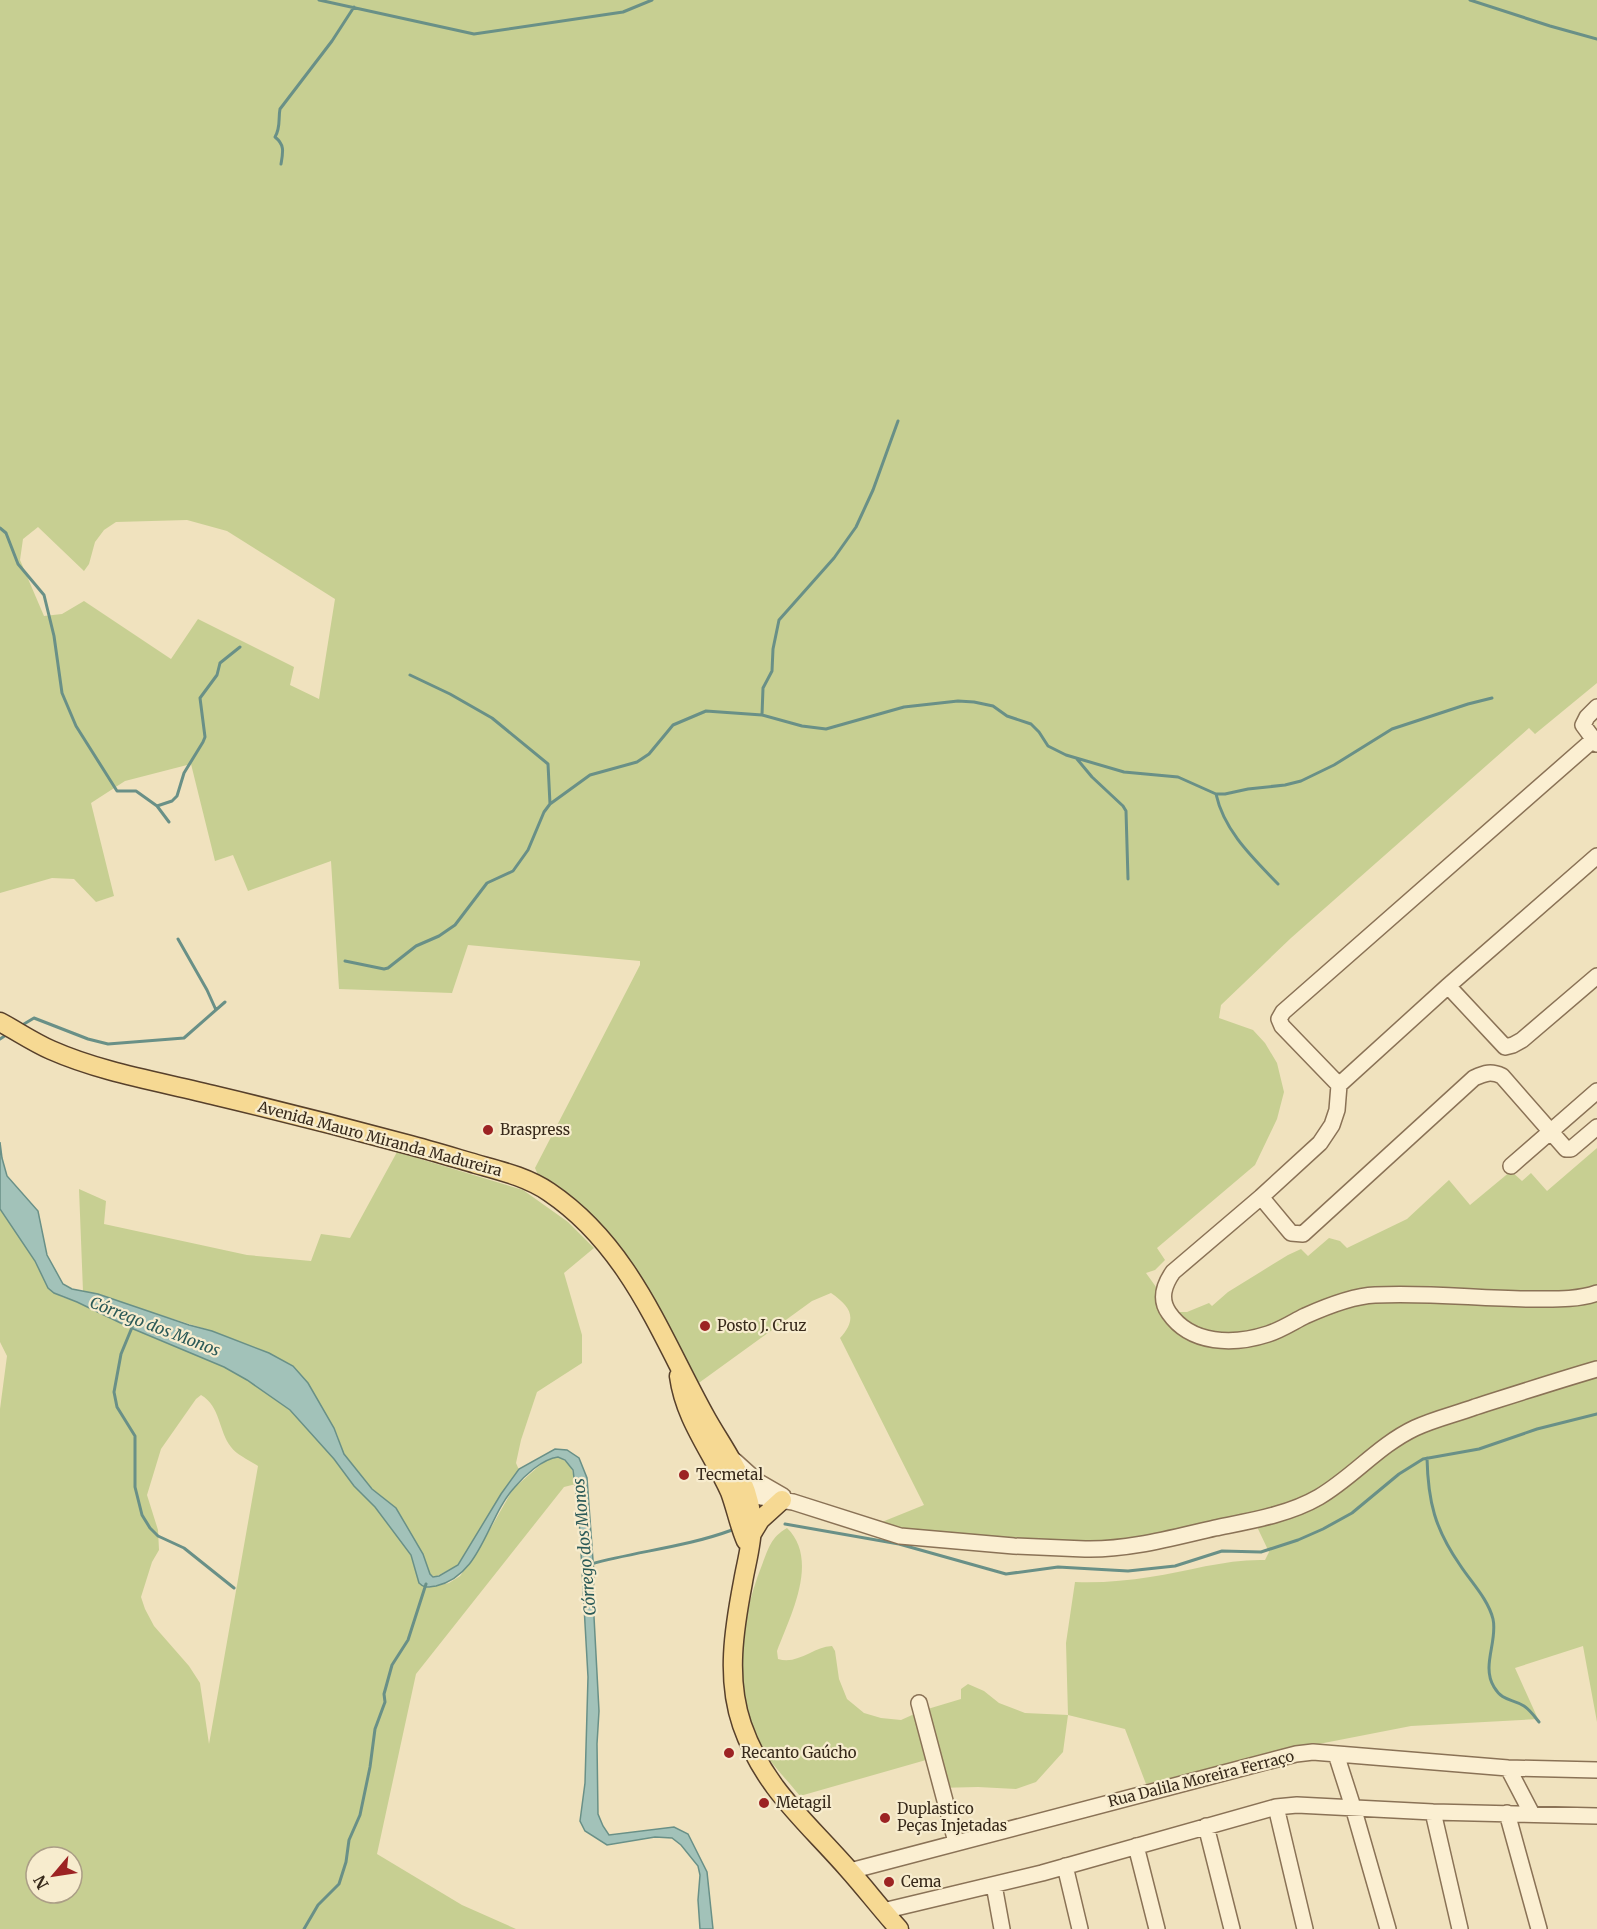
<svg xmlns="http://www.w3.org/2000/svg" width="1597" height="1929" viewBox="0 0 1597 1929" font-family="Merriweather,serif">
	<rect width="100%" height="100%" fill="#f0e2be"/>
	<path fill="#c7cf92" fill-rule="evenodd" d="M0 0H1597V683L1535 734 1529 728 1291 938 1221 1005 1219 1018 1253 1030 1265 1043 1277 1063 1284 1092 1277 1119 1255 1165 1157 1248 1165 1260 1155 1270 1146 1273 1174 1312H1187L1209 1303 1212 1306 1228 1292 1288 1255 1301 1249 1308 1256 1329 1238 1340 1241 1347 1248 1407 1219 1449 1180 1470 1205 1511 1171 1522 1181 1531 1173 1547 1191 1597 1148V1722L1583 1646 1515 1668 1538 1719 1411 1726 1268 1754 1146 1784 1125 1729 1068 1715 1063 1752 1036 1782 1016 1789 978 1787 936 1788 926 1760 800 1796C788 1781 765 1757 757 1741 732 1685 740 1620 762 1565 768 1549 771 1537 787 1528 820 1560 790 1616 777 1651L778 1659C798 1665 813 1647 832 1646L835 1651 839 1679 847 1699 864 1713 881 1718 901 1720 921 1711 961 1699V1689L968 1684 984 1691 999 1703 1025 1713 1068 1715 1066 1643 1075 1582C1100 1583 1126 1581 1150 1577 1189 1571 1226 1559 1265 1560L1269 1552 1250 1512 1213 1524 1119 1543H1026L885 1527 877 1524 924 1505 840 1338C858 1318 851 1307 831 1293L812 1301 696 1385 648 1294 541 1182 535 1168 640 965V961L468 945 452 993 339 989 331 861 248 891 233 855 215 861 191 764 125 781 91 803 114 896 96 902 74 879 52 878 0 893ZM187 520 227 531 335 599 319 699 290 685 294 667 198 619 171 659 84 601 62 614 44 616 20 560 23 539 38 527 84 571 89 564 95 542 104 530 116 522Z
		M397 1152 523 1190 568 1222 594 1248 564 1273 582 1335V1363L537 1392 521 1440 516 1463 519 1470 501 1494 458 1565 435 1577 430 1574 423 1554 396 1508 372 1489 344 1454 337 1434 308 1383 293 1366 269 1353 212 1331 83 1291 79 1189 106 1201 104 1224 247 1255 311 1261 321 1234 350 1238Z
		M0 1209 35 1261 48 1288 62 1297 77 1302 131 1328 224 1367 247 1380 290 1410 334 1459 354 1486 375 1507 411 1555 419 1583 427 1588 449 1583 460 1576 476 1554 513 1489 539 1466 547 1460 558 1457 570 1464 576 1484 564 1487 416 1674 377 1854 462 1905 516 1929H0V1409L7 1356 0 1342ZM201 1395C221 1407 218 1430 231 1447 237 1455 249 1460 258 1466L209 1744 200 1683 189 1666 154 1626 145 1609 141 1597 152 1562 159 1550 158 1530 147 1495 161 1449 196 1399ZM36 1857H72V1893H36Z"/>
	<path fill="#a2c2b9" stroke="#699087" stroke-width="1.5" d="M0 1142 2 1158 7 1176 38 1211 47 1255 63 1284 72 1289 98 1294 189 1325 212 1331 269 1353 293 1366 308 1383 334 1428 344 1454 372 1489 396 1508 423 1554 430 1574 433 1577 439 1576 458 1565 501 1494 519 1469 555 1449 567 1450 579 1458 587 1478 594 1574 593 1598 599 1711 597 1744 598 1814 603 1826 609 1835 674 1827 688 1834 707 1872 713 1929H700L698 1900 700 1875 698 1866 681 1845 672 1838 655 1837 607 1845 585 1831 580 1821 585 1783 588 1677 579 1517 573 1470 565 1460 558 1457C542 1459 524 1476 514 1488 486 1519 482 1575 436 1586 428 1587 425 1589 419 1583L411 1555 375 1507 354 1486 334 1459 290 1410 247 1380 224 1367 131 1328 77 1302 54 1293 48 1288 35 1261 0 1209Z"/>
	<g fill="none" stroke-linecap="round" stroke-linejoin="round">
		<path stroke="#699087" stroke-width="3" d="M319 0 474 34 623 12 652 0
			M1470 0 1550 26 1597 39
			M281 164C283 152 285 145 275 137 281 127 278 119 280 109L332 41 354 7
			M0 528 6 533 18 564 44 595 54 636 62 693 76 726 117 791H136L157 806 169 822
			M410 675 450 694 492 718 548 764 550 804
			M762 715 763 688 772 671 773 649 779 620 834 558 856 527 873 490 898 421
			M1077 759 1092 777 1123 806 1126 811 1128 879
			M1216 794C1224 831 1253 858 1278 884
			M157 806 172 801 177 796 184 773 203 742 205 737 200 698 217 675 220 663 240 647
			M178 939 207 990 216 1010
			M345 961 384 969 388 968 416 946 439 936 455 925 487 883 513 871 528 850 544 812 550 804 590 775 637 762 649 754 673 725 706 711 762 715 802 726 826 729 904 707 958 701 974 702 993 706 1007 716 1031 724 1039 732 1048 746 1066 755 1124 772 1178 777 1216 794H1225L1248 789 1285 785 1301 781 1334 765 1392 729 1468 704 1492 698
			M19 1027 34 1018 88 1039 108 1044 184 1038 225 1002
			M0 1039 9 1033
			M133 1325 121 1354 114 1392 117 1407 135 1436V1487L142 1515 150 1528 158 1536 184 1548 234 1588
			M1427 1458C1428 1502 1435 1529 1460 1565 1471 1582 1488 1599 1493 1619 1498 1641 1481 1666 1494 1687 1503 1702 1511 1698 1524 1706 1530 1710 1535 1717 1539 1722
			M785 1524 899 1544 1006 1574 1058 1567 1128 1571 1175 1566 1222 1551 1261 1552 1298 1540 1323 1529 1352 1513 1399 1474 1423 1459 1479 1449 1537 1429 1597 1414
			M591 1564C638 1551 686 1547 732 1530
			M304 1929 318 1905 339 1884 346 1862 349 1840 360 1815 370 1767 375 1729 385 1702 384 1694 392 1665 408 1640 426 1584"/>
		<defs>
			<path id="minor" d="M1597 707 1587 717 1583 725 1597 744
				M1448 986 1505 1047 1513 1045 1522 1040 1597 976
				M1339 1085 1337 1110 1332 1125 1320 1143 1261 1197 1173 1272C1164 1285 1159 1299 1169 1313 1191 1345 1234 1345 1268 1334 1281 1330 1293 1322 1305 1316 1325 1307 1352 1296 1375 1295 1428 1292 1481 1299 1534 1299 1554 1299 1578 1300 1597 1293
				M1339 1085 1282 1026 1279 1019 1283 1012 1593 740
				M1339 1085 1448 986 1597 856
				M1511 1166 1597 1091
				M1261 1197 1291 1233 1303 1234 1474 1078C1485 1073 1491 1071 1502 1076L1566 1149H1571L1597 1127
				M735 1461 757 1481 783 1496
				M736 1493 793 1502 900 1536 1014 1546 1085 1549C1129 1550 1171 1538 1215 1528 1249 1521 1288 1515 1319 1497 1353 1477 1379 1445 1415 1428 1434 1419 1456 1414 1475 1407 1516 1394 1556 1381 1597 1369
				M919 1703 956 1842
				M1336 1754 1353 1807 1388 1929
				M1508 1768 1532 1814
				M1276 1807 1305 1929
				M1433 1812 1460 1929
				M1507 1813 1539 1929
				M1206 1826 1232 1929
				M1136 1846 1157 1929
				M1065 1866 1080 1929
				M850 1871 1296 1754 1313 1752 1508 1768 1597 1770
				M994 1885 1002 1929
				M883 1911 1042 1873 1276 1807 1297 1805 1433 1812 1597 1816"/>
			<path id="major" d="M0 1022C17 1031 33 1042 51 1050 103 1073 162 1082 217 1096 280 1111 343 1127 406 1144 429 1150 452 1157 476 1164 501 1171 527 1177 549 1192 629 1246 660 1334 704 1414 724 1451 751 1481 752 1525 752 1544 746 1564 743 1582 734 1629 726 1679 742 1725 764 1788 805 1820 848 1869 865 1888 881 1909 899 1929
				M679 1376C685 1420 712 1452 730 1492 736 1508 739 1525 746 1541
				M751 1535 760 1520 782 1500"/>
		</defs>
		<use href="#minor" stroke="#8a7256" stroke-width="18"/>
		<use href="#major" stroke="#57402b" stroke-width="21"/>
		<use href="#minor" stroke="#fbefd2" stroke-width="15"/>
		<use href="#major" stroke="#f6d993" stroke-width="18"/>
	</g>
	<g fill="#9c2323" stroke="#f7ecce" stroke-width="2">
		<circle cx="488" cy="1130" r="6"/>
		<circle cx="705" cy="1326" r="6"/>
		<circle cx="684" cy="1475" r="6"/>
		<circle cx="729" cy="1753" r="6"/>
		<circle cx="764" cy="1803" r="6"/>
		<circle cx="885" cy="1818" r="6"/>
		<circle cx="889" cy="1882" r="6"/>
	</g>
	<g text-anchor="middle" stroke-width="4.5" stroke-linejoin="round" paint-order="stroke">
		<g font-size="15" fill="#382a1b" stroke="#f7ecce" text-anchor="start">
			<text x="500" y="1135">Braspress</text>
			<text x="717" y="1331">Posto J. Cruz</text>
			<text x="696" y="1480">Tecmetal</text>
			<text x="741" y="1758">Recanto Gaúcho</text>
			<text x="776" y="1808">Metagil</text>
			<text x="897" y="1814">Duplastico<tspan x="897" dy="17">Peças Injetadas</tspan></text>
			<text x="901" y="1887">Cema</text>
		</g>
		<g font-size="15" fill="#382a1b" stroke="#f7ecce">
			<text transform="translate(380 1139) rotate(15)" y="5">Avenida Mauro Miranda Madureira</text>
			<text transform="translate(1201 1779) rotate(-14)" y="5">Rua Dalila Moreira Ferraço</text>
		</g>
		<g font-size="16" font-style="italic" fill="#2a5957" stroke="#f7ecce">
			<text transform="translate(155 1326) rotate(21)" y="6">Córrego dos Monos</text>
			<text transform="translate(584 1547) rotate(-95)" y="6">Córrego dos Monos</text>
		</g>
	</g>
	<g transform="translate(54 1875) rotate(241)"><circle r="28" fill="#f7ecce" stroke="#ab9e86" stroke-width="1.5"/>
	<path d="M0-4.5L10 22L0 15L-10 22Z" fill="#9c2323"/>
	<text y="-9" font-size="16" font-weight="bold" text-anchor="middle" fill="#382a1b">N</text>
	</g>
</svg>
